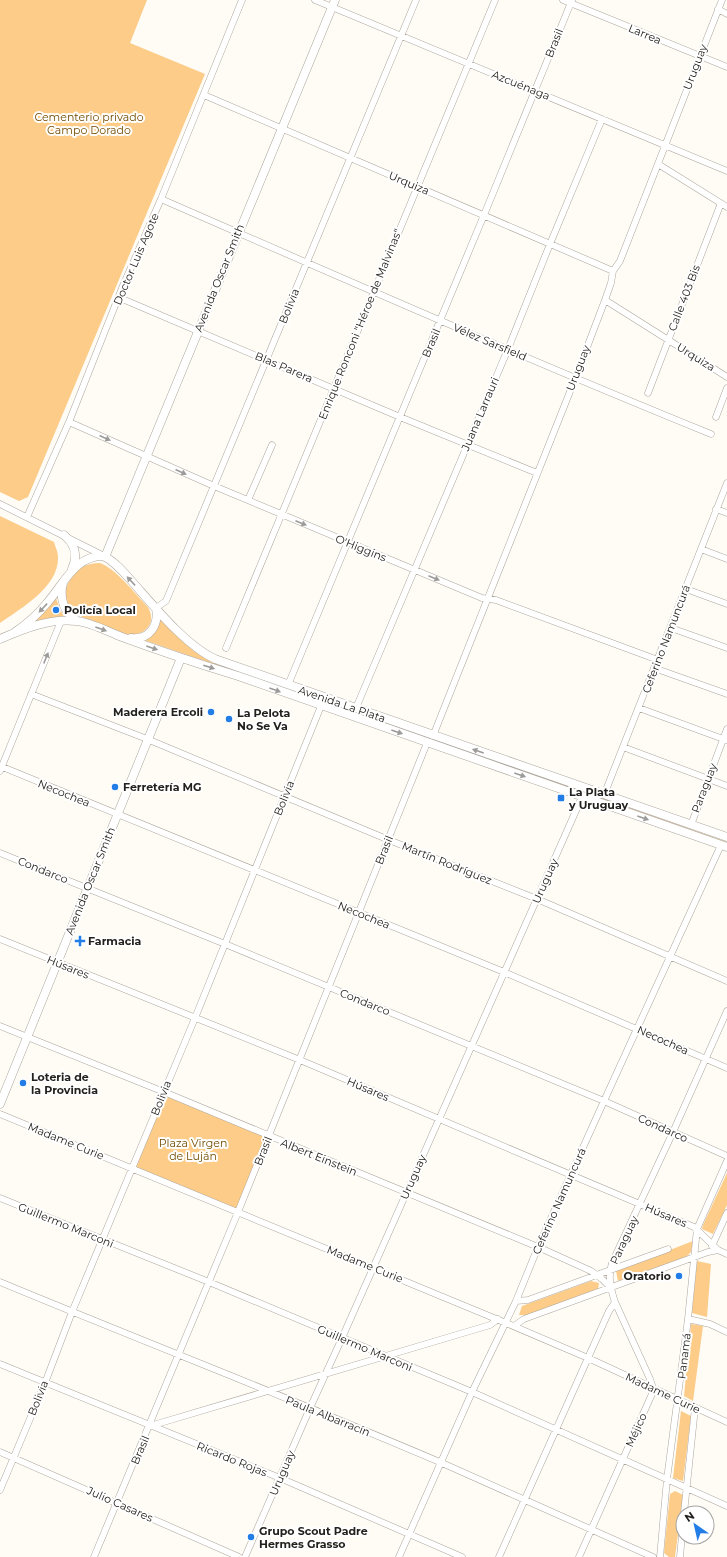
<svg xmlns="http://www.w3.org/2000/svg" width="727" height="1557" viewBox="0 0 727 1557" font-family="Montserrat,sans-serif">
	<rect width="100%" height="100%" fill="#fffbf5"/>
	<path fill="#fccc88" d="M0 0H147L130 43 205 74 28 497 19 501 0 492Z
		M0 516 54 542C55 546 58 552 58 557 59 587 21 608 0 623Z
		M99 563C114 566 136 595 147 606 157 620 148 634 132 635 123 636 113 629 106 626 82 617 51 610 71 578 78 568 87 563 99 563Z
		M56 598 60 610 64 616 34 622Z
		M158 615 192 649 210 661 727 842V843L144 640Z
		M164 1092 268 1136 238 1212 133 1168Z
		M727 1173V1205L713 1234 702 1229 703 1225Z
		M693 1241 691 1252 686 1257 618 1281 616 1271Z
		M697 1261 711 1264 707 1317 692 1313Z
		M591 1281 599 1283 598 1289 530 1315H519L522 1306Z
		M691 1324 703 1326 693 1401 684 1396Z
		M681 1411 691 1416 683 1481 673 1478Z
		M675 1491 683 1495 675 1557H669L664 1553 670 1494Z"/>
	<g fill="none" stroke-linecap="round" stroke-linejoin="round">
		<defs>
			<path id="minor" d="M315 0 727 171
				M563 0 727 67
				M718 9 727 14
				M204 95 613 271
				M658 164 727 207
				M161 199C344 279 526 359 711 434
				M120 298 400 417 537 473
				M605 300 727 377
				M648 393 721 203
				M716 417 727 388
				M69 422 214 486 482 598 496 600 658 660
				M248 500 272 445
				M0 504 104 556
				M716 509 727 513
				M27 517 69 422 122 288 161 199 242 0
				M701 549 727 559
				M686 589 727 604
				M156 608 166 601 416 0
				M671 628 727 648
				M226 648 495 0
				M654 668 727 694
				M288 685 484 215 572 0
				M31 694 147 739 389 840 537 899 727 981
				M356 708 508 349 550 244 602 119
				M639 708 726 740
				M433 736 575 379 605 300 611 283 613 271 620 261 722 0
				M623 747 727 786
				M0 766 504 972 727 1068
				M0 771 61 621
				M604 795 727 483
				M691 825 727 729
				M0 853 225 944 604 1101 727 1156
				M0 939 300 1060 694 1227 718 1250 727 1254
				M0 1026 164 1092 538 1247 591 1271 602 1279 610 1287
				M0 1114 506 1323 588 1358 727 1422
				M0 1198 209 1282 472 1392 727 1506
				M712 1246 727 1213
				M0 1282C147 1343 295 1400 442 1463 513 1494 582 1526 653 1557
				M516 1301 528 1300 668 1249
				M688 1319 710 1324 727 1332
				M514 1326 524 1319 708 1252 718 1250
				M0 1364 280 1478 462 1557
				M150 1426 490 1325 498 1319
				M0 1452 239 1557
				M0 1490 45 1383 72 1312 195 1018 321 706
				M684 1513 695 1408
				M94 1557 238 1212 427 743
				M245 1557 310 1408 342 1338 582 797
				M399 1557 472 1392 516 1301 538 1247 604 1101 721 845
				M499 1557 609 1311 615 1302C610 1287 608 1277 612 1263L673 1132 727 1011
				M579 1557 652 1394 653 1388 650 1379 615 1302
				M660 1557 667 1479 688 1319 697 1229 727 1161
				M680 1557 683 1524"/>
			<path id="major" d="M64 535C76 545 78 556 72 569
				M105 557 335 0
				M63 583C59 598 64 614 78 621
				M15 632C27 624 38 614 47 603 64 584 75 555 104 556 117 563 126 575 136 586 157 610 187 646 215 659L727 837
				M131 638C150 640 159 625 156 608
				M0 639C23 629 50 618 76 621 90 622 109 632 122 637 160 651 199 664 238 676L727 847
				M0 1104 181 658"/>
		</defs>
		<use href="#minor" stroke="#aca69d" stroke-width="7"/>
		<use href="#major" stroke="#aca69d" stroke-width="9"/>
		<use href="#minor" stroke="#fff" stroke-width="6"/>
		<use href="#major" stroke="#fff" stroke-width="8"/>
	</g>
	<defs><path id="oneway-solid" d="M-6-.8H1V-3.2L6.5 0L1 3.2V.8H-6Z"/></defs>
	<g fill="#9c9b99">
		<use href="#oneway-solid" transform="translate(105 438) rotate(24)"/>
		<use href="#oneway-solid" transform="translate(181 472) rotate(24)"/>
		<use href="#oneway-solid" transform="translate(301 523) rotate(23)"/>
		<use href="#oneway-solid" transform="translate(434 578) rotate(23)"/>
		<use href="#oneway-solid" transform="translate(131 581) rotate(-133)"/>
		<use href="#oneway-solid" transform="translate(43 608) rotate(133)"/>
		<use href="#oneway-solid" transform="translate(101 629) rotate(20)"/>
		<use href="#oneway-solid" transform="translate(152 648) rotate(19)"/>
		<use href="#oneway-solid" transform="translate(46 658) rotate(-68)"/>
		<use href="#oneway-solid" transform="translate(209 667) rotate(18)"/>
		<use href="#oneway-solid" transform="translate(275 690) rotate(20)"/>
		<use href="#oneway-solid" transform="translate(397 732) rotate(19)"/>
		<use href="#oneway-solid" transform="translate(478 751) rotate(-161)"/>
		<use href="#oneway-solid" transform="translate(520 775) rotate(19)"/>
		<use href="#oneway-solid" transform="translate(643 818) rotate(19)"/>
	</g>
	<g fill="#237de7" stroke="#fff" stroke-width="1.5">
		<circle cx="56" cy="610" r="4"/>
		<circle cx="211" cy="712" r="4"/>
		<circle cx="229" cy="719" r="4"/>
		<circle cx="115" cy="787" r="4"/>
		<rect x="557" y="794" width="8" height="8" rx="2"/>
		<path d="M78 935h4v4h4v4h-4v4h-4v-4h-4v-4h4z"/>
		<circle cx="23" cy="1083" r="4"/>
		<circle cx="679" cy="1276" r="4"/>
		<circle cx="251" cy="1537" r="4"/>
	</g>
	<g text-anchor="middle" stroke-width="4" stroke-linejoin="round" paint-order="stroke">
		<g font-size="11" fill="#23211d" stroke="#fff">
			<text transform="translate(645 34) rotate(23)" y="4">Larrea</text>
			<text transform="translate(554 43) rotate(-68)" y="4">Brasil</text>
			<text transform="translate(695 67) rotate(-69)" y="4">Uruguay</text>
			<text transform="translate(521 85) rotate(22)" y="4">Azcuénaga</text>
			<text transform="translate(409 183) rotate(23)" y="4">Urquiza</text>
			<text transform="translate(136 259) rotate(-67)" y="4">Doctor Luis Agote</text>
			<text transform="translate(219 278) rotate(-68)" y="4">Avenida Oscar Smith</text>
			<text transform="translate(684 298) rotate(-69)" y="4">Calle 403 Bis</text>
			<text transform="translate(289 306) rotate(-68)" y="4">Bolivia</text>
			<text transform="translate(360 324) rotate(-68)" y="4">Enrique Ronconi "Héroe de Malvinas"</text>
			<text transform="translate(490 342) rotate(23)" y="4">Vélez Sarsfield</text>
			<text transform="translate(431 343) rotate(-67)" y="4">Brasil</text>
			<text transform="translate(696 357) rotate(32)" y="4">Urquiza</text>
			<text transform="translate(284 367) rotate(23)" y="4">Blas Parera</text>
			<text transform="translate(578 368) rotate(-69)" y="4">Uruguay</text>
			<text transform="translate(480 414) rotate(-67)" y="4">Juana Larrauri</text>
			<text transform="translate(361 548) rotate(22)" y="4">O'Higgins</text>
			<text transform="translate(666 639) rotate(-69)" y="4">Ceferino Namuncurá</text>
			<text transform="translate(342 704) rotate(19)" y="4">Avenida La Plata</text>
			<text transform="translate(704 788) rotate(-69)" y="4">Paraguay</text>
			<text transform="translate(64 793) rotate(22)" y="4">Necochea</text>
			<text transform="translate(284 798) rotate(-68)" y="4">Bolivia</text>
			<text transform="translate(384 850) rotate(-68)" y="4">Brasil</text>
			<text transform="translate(447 863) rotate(22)" y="4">Martín Rodríguez</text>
			<text transform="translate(43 870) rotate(22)" y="4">Condarco</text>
			<text transform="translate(90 881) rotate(-68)" y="4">Avenida Oscar Smith</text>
			<text transform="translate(545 881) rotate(-66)" y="4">Uruguay</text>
			<text transform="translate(364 915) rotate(22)" y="4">Necochea</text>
			<text transform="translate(68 967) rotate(22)" y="4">Húsares</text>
			<text transform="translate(365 1002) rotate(22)" y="4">Condarco</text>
			<text transform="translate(663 1040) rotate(24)" y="4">Necochea</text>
			<text transform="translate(368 1089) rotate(23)" y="4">Húsares</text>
			<text transform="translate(161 1098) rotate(-68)" y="4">Bolivia</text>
			<text transform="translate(663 1128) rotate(24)" y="4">Condarco</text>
			<text transform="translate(66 1141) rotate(22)" y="4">Madame Curie</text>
			<text transform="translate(263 1151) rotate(-68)" y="4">Brasil</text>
			<text transform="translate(319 1157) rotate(22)" y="4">Albert Einstein</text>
			<text transform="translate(413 1177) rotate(-66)" y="4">Uruguay</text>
			<text transform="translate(559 1201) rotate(-66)" y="4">Ceferino Namuncurá</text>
			<text transform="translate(666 1215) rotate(23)" y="4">Húsares</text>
			<text transform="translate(66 1225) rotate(22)" y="4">Guillermo Marconi</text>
			<text transform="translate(624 1240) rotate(-65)" y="4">Paraguay</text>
			<text transform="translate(365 1264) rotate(22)" y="4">Madame Curie</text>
			<text transform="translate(365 1348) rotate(23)" y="4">Guillermo Marconi</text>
			<text transform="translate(684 1356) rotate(-83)" y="4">Panamá</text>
			<text transform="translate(663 1393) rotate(25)" y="4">Madame Curie</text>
			<text transform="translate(38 1398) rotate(-68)" y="4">Bolivia</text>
			<text transform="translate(328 1416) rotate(22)" y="4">Paula Albarracín</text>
			<text transform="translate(636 1430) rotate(-66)" y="4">Méjico</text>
			<text transform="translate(140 1450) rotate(-67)" y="4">Brasil</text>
			<text transform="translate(232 1459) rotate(22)" y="4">Ricardo Rojas</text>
			<text transform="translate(282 1473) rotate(-67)" y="4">Uruguay</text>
			<text transform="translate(120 1504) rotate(24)" y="4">Julio Casares</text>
		</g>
		<g font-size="11" fill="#734c00" stroke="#fff">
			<text x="89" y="121">Cementerio privado<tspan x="89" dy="13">Campo Dorado</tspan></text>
			<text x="193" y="1147">Plaza Virgen<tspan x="193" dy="13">de Luján</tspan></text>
		</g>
		<g font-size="11" font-weight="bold" fill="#23211d" stroke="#fff" text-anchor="start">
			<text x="64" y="614">Policía Local</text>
			<text x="203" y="716" text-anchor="end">Maderera Ercoli</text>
			<text x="237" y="717">La Pelota<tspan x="237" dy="13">No Se Va</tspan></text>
			<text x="123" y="791">Ferretería MG</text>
			<text x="569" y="796">La Plata<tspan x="569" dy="13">y Uruguay</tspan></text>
			<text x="88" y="945">Farmacia</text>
			<text x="31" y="1081">Loteria de<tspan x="31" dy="13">la Provincia</tspan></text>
			<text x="671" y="1280" text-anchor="end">Oratorio</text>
			<text x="259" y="1535">Grupo Scout Padre<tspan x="259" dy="13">Hermes Grasso</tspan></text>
		</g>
	</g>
	<g transform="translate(695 1525) rotate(326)"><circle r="19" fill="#ffffff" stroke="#a7a6a5"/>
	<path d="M0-3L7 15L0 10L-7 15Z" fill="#237de7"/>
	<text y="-6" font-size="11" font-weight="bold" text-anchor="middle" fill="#23211d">N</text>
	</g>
</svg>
